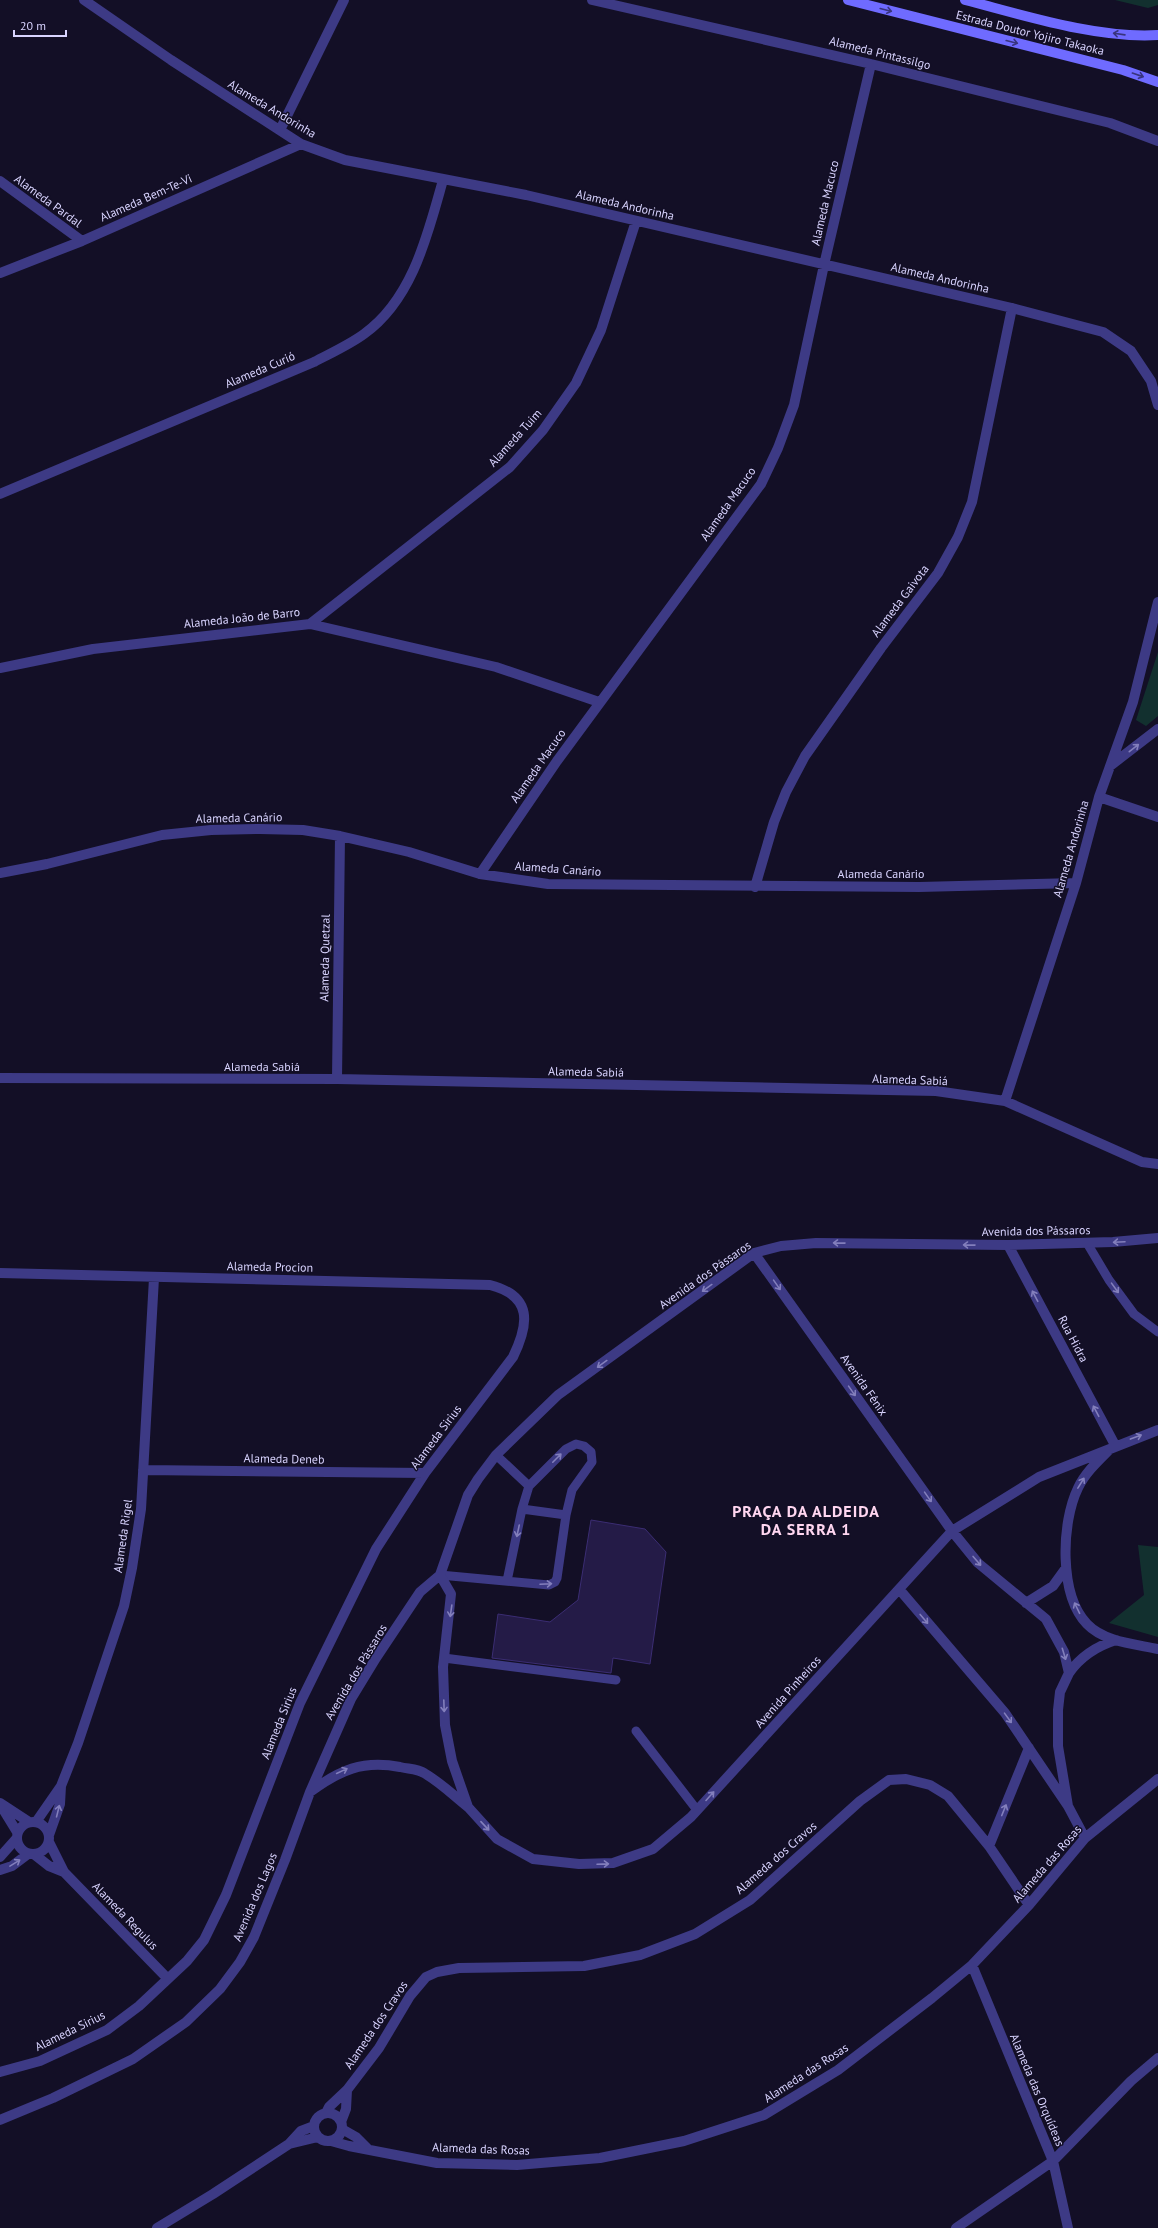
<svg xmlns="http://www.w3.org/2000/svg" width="1158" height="2228" viewBox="0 0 1158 2228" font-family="'PT Sans',sans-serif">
	<rect width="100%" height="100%" fill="#130f26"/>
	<path fill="#12302f" d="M1115 0H1158V5L1148 8Z
		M1158 652V716L1146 726 1136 720Z
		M1138 1545 1158 1547V1637L1109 1623 1144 1595Z"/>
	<path fill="#241b47" stroke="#3b2d73" d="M591 1520 645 1529 666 1552 650 1664 613 1658 611 1673 492 1658 498 1614 550 1622 578 1600Z"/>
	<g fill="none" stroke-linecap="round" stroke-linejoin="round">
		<path stroke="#3d3a85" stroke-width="9" d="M1087 1243 1109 1280 1134 1314 1158 1332
			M496 1455 529 1486 522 1509
			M529 1486 566 1449 576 1444 584 1446 591 1452 592 1462 572 1490 566 1515
			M440 1575 549 1585 555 1582 557 1578 566 1515 522 1509 507 1581
			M444 1658 616 1680
			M636 1731 697 1810"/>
		<path stroke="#3d3a85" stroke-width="10" d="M84 0 171 60 301 144 345 160 526 195 1012 308 1103 332 1131 351 1151 381 1158 405
			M592 0 871 64 1110 123 1158 141
			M280 130 344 0
			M0 181 82 241
			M0 273 82 241 301 144
			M0 494 314 362C331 353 349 345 364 334 413 299 428 233 443 180
			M310 624 510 467 543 430 576 383 601 330 636 221
			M0 668 93 649 310 624 496 667 599 702
			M1110 766 1158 729
			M1099 797 1158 817
			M0 873 47 864 162 835 211 830 260 829 303 830 340 836 409 852 480 874 548 884 919 887 1076 883
			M480 874 557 761 761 484 778 448 794 405 824 265 871 64
			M755 887 774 822 786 792 805 756 881 648 938 573 958 537 972 502 1012 308
			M0 1078 337 1079 936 1091 1005 1101 1142 1162 1158 1164
			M337 1079 340 836
			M1005 1101 1076 883 1099 797 1133 702 1158 602
			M1008 1245 1115 1445
			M754 1253 952 1531 978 1563 1046 1619 1064 1652 1069 1673 1060 1692 1058 1710V1746L1068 1806
			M0 1273 490 1285C533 1296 529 1324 513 1357L425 1473 376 1549 300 1703 226 1895 204 1940 187 1961 139 2006 107 2030 40 2061 0 2072
			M1110 1449C1098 1461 1085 1473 1078 1488 1061 1523 1059 1595 1087 1624 1104 1642 1135 1644 1158 1649
			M143 1470 425 1473
			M440 1575 451 1594 443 1667 445 1725 452 1761 468 1807 497 1839 533 1859 579 1864 613 1863 653 1849 691 1817 952 1531 1039 1477 1158 1430
			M899 1589 1005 1713 1068 1806 1085 1838
			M1026 1603 1053 1586 1066 1568
			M1069 1673C1081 1656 1097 1646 1116 1640
			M310 1792C340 1770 362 1760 400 1767 408 1769 418 1769 424 1773 440 1782 454 1796 468 1807
			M0 1803 29 1822
			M0 1804 17 1832
			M17 1838a16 16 0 1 1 32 0a16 16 0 1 1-32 0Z
			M36 1822 61 1786
			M49 1835 60 1804 61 1786 78 1743 124 1606 132 1568 141 1509 154 1278
			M49 1842 64 1872 168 1979
			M989 1846 1029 1748
			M35 1855 49 1866 64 1872
			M0 1857 16 1839
			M0 1870 12 1866 28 1854
			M972 1965 1053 2161 1068 2228
			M326 2113 329 2107 347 2090 379 2048 410 1996 426 1977 437 1972 459 1968 584 1966 640 1955 695 1934 750 1900 860 1801 889 1780 906 1779 930 1785 948 1796 989 1846 1029 1905
			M314 2127a14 14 0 1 1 28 0a14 14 0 1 1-28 0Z
			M0 2120 53 2098 133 2059 186 2022 220 1989 240 1962 254 1937 285 1860 310 1792 351 1699 376 1658 420 1592 440 1575 468 1495 478 1479 496 1455 558 1395 754 1253 781 1246 816 1243 1008 1245 1113 1242 1158 1238
			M341 2122 346 2109 347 2090
			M342 2129 356 2137 367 2148
			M331 2141 349 2146 437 2163 517 2165 600 2158 684 2141 764 2115 838 2070 932 1998 972 1965 1029 1905 1085 1838 1158 1779
			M289 2144 318 2137
			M157 2228 213 2194 289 2144 301 2131 314 2126
			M956 2228 1053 2161 1131 2081 1158 2058"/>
		<path stroke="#6f6bff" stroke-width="10" d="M848 0 1123 70 1158 82
			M965 0C1023 15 1098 39 1158 35"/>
	</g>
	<defs><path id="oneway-shaft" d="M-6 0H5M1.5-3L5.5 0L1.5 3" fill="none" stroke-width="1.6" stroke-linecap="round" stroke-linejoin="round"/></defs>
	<g stroke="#38347d">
		<use href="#oneway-shaft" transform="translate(886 10) rotate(14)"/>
		<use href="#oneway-shaft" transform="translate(1119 34) rotate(-172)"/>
		<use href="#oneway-shaft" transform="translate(1012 42) rotate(14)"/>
		<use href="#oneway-shaft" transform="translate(1138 75) rotate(19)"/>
	</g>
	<g stroke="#837fbc">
		<use href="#oneway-shaft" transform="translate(1134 748) rotate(-38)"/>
		<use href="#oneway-shaft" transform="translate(1119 1242) rotate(177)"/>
		<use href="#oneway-shaft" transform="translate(839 1243) rotate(-179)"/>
		<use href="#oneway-shaft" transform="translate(969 1245) rotate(-179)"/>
		<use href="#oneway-shaft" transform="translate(777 1285) rotate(55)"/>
		<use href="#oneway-shaft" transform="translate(707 1288) rotate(144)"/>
		<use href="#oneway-shaft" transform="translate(1115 1288) rotate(54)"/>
		<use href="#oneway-shaft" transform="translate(1035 1296) rotate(-118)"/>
		<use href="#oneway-shaft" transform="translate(602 1364) rotate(144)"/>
		<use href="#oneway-shaft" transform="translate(852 1391) rotate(55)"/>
		<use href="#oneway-shaft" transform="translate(1096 1411) rotate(-118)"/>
		<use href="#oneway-shaft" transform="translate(1136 1437) rotate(-20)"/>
		<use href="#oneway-shaft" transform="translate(557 1458) rotate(-45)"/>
		<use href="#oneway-shaft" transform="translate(1081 1483) rotate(-58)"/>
		<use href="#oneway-shaft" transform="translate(928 1497) rotate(55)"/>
		<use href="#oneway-shaft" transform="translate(518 1531) rotate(102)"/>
		<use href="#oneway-shaft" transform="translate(977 1561) rotate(49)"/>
		<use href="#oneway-shaft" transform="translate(546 1584) rotate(-3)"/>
		<use href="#oneway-shaft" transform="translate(1077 1608) rotate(-116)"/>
		<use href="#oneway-shaft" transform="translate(451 1611) rotate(98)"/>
		<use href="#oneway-shaft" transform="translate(924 1619) rotate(50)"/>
		<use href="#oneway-shaft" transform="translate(1064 1654) rotate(73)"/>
		<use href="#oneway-shaft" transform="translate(444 1706) rotate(88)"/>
		<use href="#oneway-shaft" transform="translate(1008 1718) rotate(54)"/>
		<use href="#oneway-shaft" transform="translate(342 1771) rotate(-25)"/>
		<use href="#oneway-shaft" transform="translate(710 1796) rotate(-48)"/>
		<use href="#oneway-shaft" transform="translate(1004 1810) rotate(-68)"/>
		<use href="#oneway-shaft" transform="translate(58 1811) rotate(-76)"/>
		<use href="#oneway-shaft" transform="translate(485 1826) rotate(47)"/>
		<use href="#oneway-shaft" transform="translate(15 1863) rotate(-32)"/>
		<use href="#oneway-shaft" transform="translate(603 1864) rotate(-2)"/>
	</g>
	<g text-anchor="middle" stroke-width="3" stroke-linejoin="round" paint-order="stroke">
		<g font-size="12" fill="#d9d4ff" stroke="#130f26">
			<text transform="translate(1030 33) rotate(14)" y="4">Estrada Doutor Yojiro Takaoka</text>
			<text transform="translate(880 53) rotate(14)" y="4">Alameda Pintassilgo</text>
			<text transform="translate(272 109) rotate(31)" y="4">Alameda Andorinha</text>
			<text transform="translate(146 198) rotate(-24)" y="4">Alameda Bem-Te-Vi</text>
			<text transform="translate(48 201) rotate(36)" y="4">Alameda Pardal</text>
			<text transform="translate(825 203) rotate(-77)" y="4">Alameda Macuco</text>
			<text transform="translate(625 205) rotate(13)" y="4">Alameda Andorinha</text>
			<text transform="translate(940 278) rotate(13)" y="4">Alameda Andorinha</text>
			<text transform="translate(260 370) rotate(-23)" y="4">Alameda Curió</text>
			<text transform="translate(515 438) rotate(-48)" y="4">Alameda Tuim</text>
			<text transform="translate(728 504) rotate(-55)" y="4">Alameda Macuco</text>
			<text transform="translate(900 601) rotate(-53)" y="4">Alameda Gaivota</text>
			<text transform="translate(242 618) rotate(-6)" y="4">Alameda João de Barro</text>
			<text transform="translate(538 766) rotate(-55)" y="4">Alameda Macuco</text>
			<text transform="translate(239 818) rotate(-1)" y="4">Alameda Canário</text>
			<text transform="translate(1071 849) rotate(-74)" y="4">Alameda Andorinha</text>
			<text transform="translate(558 869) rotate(4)" y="4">Alameda Canário</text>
			<text x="881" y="878">Alameda Canário</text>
			<text transform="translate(325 958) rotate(-89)" y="4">Alameda Quetzal</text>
			<text x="262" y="1071">Alameda Sabiá</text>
			<text transform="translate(586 1072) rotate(1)" y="4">Alameda Sabiá</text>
			<text transform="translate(910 1080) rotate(2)" y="4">Alameda Sabiá</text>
			<text transform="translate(1036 1231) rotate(-1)" y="4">Avenida dos Pássaros</text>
			<text transform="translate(270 1267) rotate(1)" y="4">Alameda Procion</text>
			<text transform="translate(705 1275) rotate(-35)" y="4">Avenida dos Pássaros</text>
			<text transform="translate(1073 1339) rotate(62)" y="4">Rua Hidra</text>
			<text transform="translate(864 1385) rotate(55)" y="4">Avenida Fênix</text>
			<text transform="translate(436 1437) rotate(-53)" y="4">Alameda Sirius</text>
			<text transform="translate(284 1459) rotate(1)" y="4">Alameda Deneb</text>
			<text transform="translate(123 1536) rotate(-82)" y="4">Alameda Rigel</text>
			<text transform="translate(356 1672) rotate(-59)" y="4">Avenida dos Pássaros</text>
			<text transform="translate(788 1692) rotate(-48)" y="4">Avenida Pinheiros</text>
			<text transform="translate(279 1723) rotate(-68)" y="4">Alameda Sirius</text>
			<text transform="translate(776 1858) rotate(-41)" y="4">Alameda dos Cravos</text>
			<text transform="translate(1047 1864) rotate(-49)" y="4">Alameda das Rosas</text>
			<text transform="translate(255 1897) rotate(-67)" y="4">Avenida dos Lagos</text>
			<text transform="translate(125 1916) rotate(46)" y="4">Alameda Regulus</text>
			<text transform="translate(376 2025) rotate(-56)" y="4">Alameda dos Cravos</text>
			<text transform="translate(70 2031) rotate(-26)" y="4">Alameda Sirius</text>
			<text transform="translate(806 2073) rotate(-33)" y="4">Alameda das Rosas</text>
			<text transform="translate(1037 2090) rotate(67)" y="4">Alameda das Orquídeas</text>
			<text transform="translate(481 2149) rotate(2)" y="4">Alameda das Rosas</text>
		</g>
		<g font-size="16" font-weight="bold" letter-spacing="1" fill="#ffd6f0" stroke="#130f26">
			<text x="806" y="1517">PRAÇA DA ALDEIDA<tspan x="806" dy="18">DA SERRA 1</tspan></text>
		</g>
	</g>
	<path d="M14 30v6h52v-6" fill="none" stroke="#d9d4ff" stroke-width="2"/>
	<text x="20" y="30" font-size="12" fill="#d9d4ff" stroke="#130f26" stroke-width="3" paint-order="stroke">20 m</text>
</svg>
